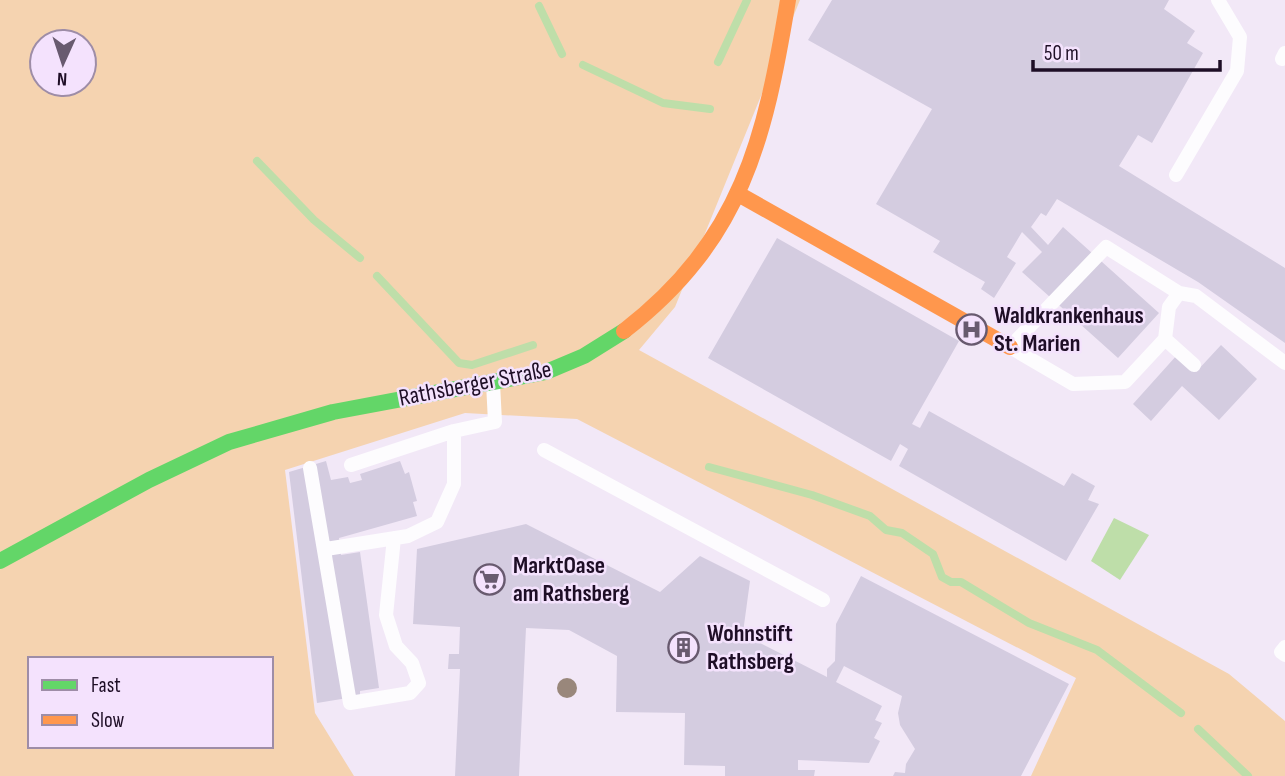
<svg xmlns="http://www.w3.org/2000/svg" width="1285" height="776" viewBox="0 0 1285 776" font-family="'Sofia Sans Condensed',sans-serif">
	<rect width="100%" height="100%" fill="#f2e8f7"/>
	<path fill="#f5d3b0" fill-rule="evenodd" d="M0 0H800L675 307 639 350 1229 674 1285 721V776H1031L1076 678 577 419 465 413 285 470 315 713 354 776H0ZM42 42H84V84H42ZM30 659H271V746H30Z"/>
	<path fill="#bedea9" d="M1114 518 1149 535 1120 580 1091 561Z"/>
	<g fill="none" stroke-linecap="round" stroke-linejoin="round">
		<path stroke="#bedea9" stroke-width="8" d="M539 6 562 54
			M718 62 747 0
			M583 65 663 103 710 109
			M257 161 314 220 360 258
			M377 276 459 363 472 365 533 345
			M709 467 812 495 870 516 886 530 902 533 933 554 942 577 951 582H961L1029 623 1097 650 1181 713
			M1198 729 1248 776"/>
	</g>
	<path fill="#d4cce0" d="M832 0H1169L1164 9 1195 31 1187 43 1203 53 1152 143 1138 135 1119 166 1285 268V343L1198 282 1057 199 1046 216 1041 213 1031 227 1048 245 1063 227 1159 313 1118 358 1022 272 1042 252 1022 232 1007 257 1016 263 994 298 981 289 985 282 933 252 940 241 876 204 932 109 808 40Z
		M777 238 959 341 912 424 920 428 929 411 1064 486 1072 473 1095 486 1088 500 1099 504 1066 561 899 466 908 449 900 444 891 461 708 358Z
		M1221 345 1257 379 1219 420 1182 386 1151 421 1133 404 1177 355 1196 372Z
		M326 461 331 480 348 477 350 483 362 480 360 474 400 461 405 474 409 472 417 501 413 502 417 516 339 538 341 555 360 552 379 688 360 691V696L317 703 289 472Z
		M526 524 660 592 700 556 750 581 742 640 750 638 827 677V669L835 661 836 624 861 576 1069 684 1021 776H893L895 772 905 773 906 764 915 749 900 725 898 713 902 696 844 666 836 682 882 706 875 720 882 723 874 738 880 741 869 763 798 760V770H815L814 776H725V766L684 765 685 713 616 712 617 656 569 630 526 628 519 776H455L460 669H448L449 654H459L460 627 413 624 417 549Z"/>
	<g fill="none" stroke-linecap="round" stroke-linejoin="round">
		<path stroke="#fdfcfe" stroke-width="14" d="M1282 59 1285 53
			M1176 175 1237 71 1240 37 1218 0
			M1179 293 1106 247 1010 347 1073 384 1125 382 1165 339 1169 307 1179 293 1196 296 1285 363
			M1165 339 1194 365
			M544 450 823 600
			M351 465 454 431
			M310 468 350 703 410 693 419 683 412 663 396 646 386 615 394 538
			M326 549 408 536 437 522 454 484V431L495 422 493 383
			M1285 647 1281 652 1285 655"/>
		<path stroke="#63d668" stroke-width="16" d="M0 561 149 480 229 442 333 412 546 372 584 356 624 331"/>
		<path stroke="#ff974d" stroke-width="16" d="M740 195 1010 347
			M624 331C742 240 765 139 788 0"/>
	</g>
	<circle fill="#99877b" cx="567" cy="688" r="10"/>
	<defs>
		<symbol id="hospital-ring" viewBox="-11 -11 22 22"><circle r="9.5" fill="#f4e2fd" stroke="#685a6f" stroke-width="1.5"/><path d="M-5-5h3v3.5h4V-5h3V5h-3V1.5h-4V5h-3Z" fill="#685a6f"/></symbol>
		<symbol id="supermarket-ring" viewBox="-11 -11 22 22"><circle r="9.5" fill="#f4e2fd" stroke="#685a6f" stroke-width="1.5"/><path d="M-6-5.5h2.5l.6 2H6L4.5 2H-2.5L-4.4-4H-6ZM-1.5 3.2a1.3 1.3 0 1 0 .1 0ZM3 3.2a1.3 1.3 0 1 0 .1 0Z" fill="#685a6f"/></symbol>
		<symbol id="building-ring" viewBox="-11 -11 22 22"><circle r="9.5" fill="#f4e2fd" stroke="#685a6f" stroke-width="1.5"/><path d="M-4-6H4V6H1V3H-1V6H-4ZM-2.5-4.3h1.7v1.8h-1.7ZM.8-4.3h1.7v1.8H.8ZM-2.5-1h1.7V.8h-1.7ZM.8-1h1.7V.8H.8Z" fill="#685a6f"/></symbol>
	</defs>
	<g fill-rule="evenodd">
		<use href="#hospital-ring" x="954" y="312" width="35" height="35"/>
		<use href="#supermarket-ring" x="472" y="562" width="35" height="35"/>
		<use href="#building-ring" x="666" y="630" width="35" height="35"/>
	</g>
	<g text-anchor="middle" stroke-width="5" stroke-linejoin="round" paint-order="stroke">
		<g font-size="24" font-weight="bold" fill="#1e0e26" stroke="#f4e2fd" text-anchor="start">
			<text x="994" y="323">Waldkrankenhaus<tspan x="994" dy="28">St. Marien</tspan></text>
			<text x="513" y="573">MarktOase<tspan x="513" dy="28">am Rathsberg</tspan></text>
			<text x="707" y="641">Wohnstift<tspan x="707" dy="28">Rathsberg</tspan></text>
		</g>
		<g font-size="24" fill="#1e0e26" stroke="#f4e2fd">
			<text transform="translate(475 383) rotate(-11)" y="8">Rathsberger Straße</text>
		</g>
	</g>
	<rect x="28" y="657" width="245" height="91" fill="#f4e2fd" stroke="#9e8da7" stroke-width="2"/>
	<rect x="42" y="680" width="35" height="10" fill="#63d668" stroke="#9e8da7" stroke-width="2"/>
	<text x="91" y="692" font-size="21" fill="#1e0e26">Fast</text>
	<rect x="42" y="715" width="35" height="10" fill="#ff974d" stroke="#9e8da7" stroke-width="2"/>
	<text x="91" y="727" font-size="21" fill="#1e0e26">Slow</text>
	<g transform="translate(63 63) rotate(183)"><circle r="33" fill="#f4e2fd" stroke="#9e8da7" stroke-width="2"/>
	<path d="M0-5L12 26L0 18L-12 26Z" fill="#685a6f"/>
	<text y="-10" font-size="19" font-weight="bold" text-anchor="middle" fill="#1e0e26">N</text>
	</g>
	<path d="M1033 60v10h187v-10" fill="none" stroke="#1e0e26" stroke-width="3.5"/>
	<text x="1044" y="60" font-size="21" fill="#1e0e26" stroke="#f4e2fd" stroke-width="5" paint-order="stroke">50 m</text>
</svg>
